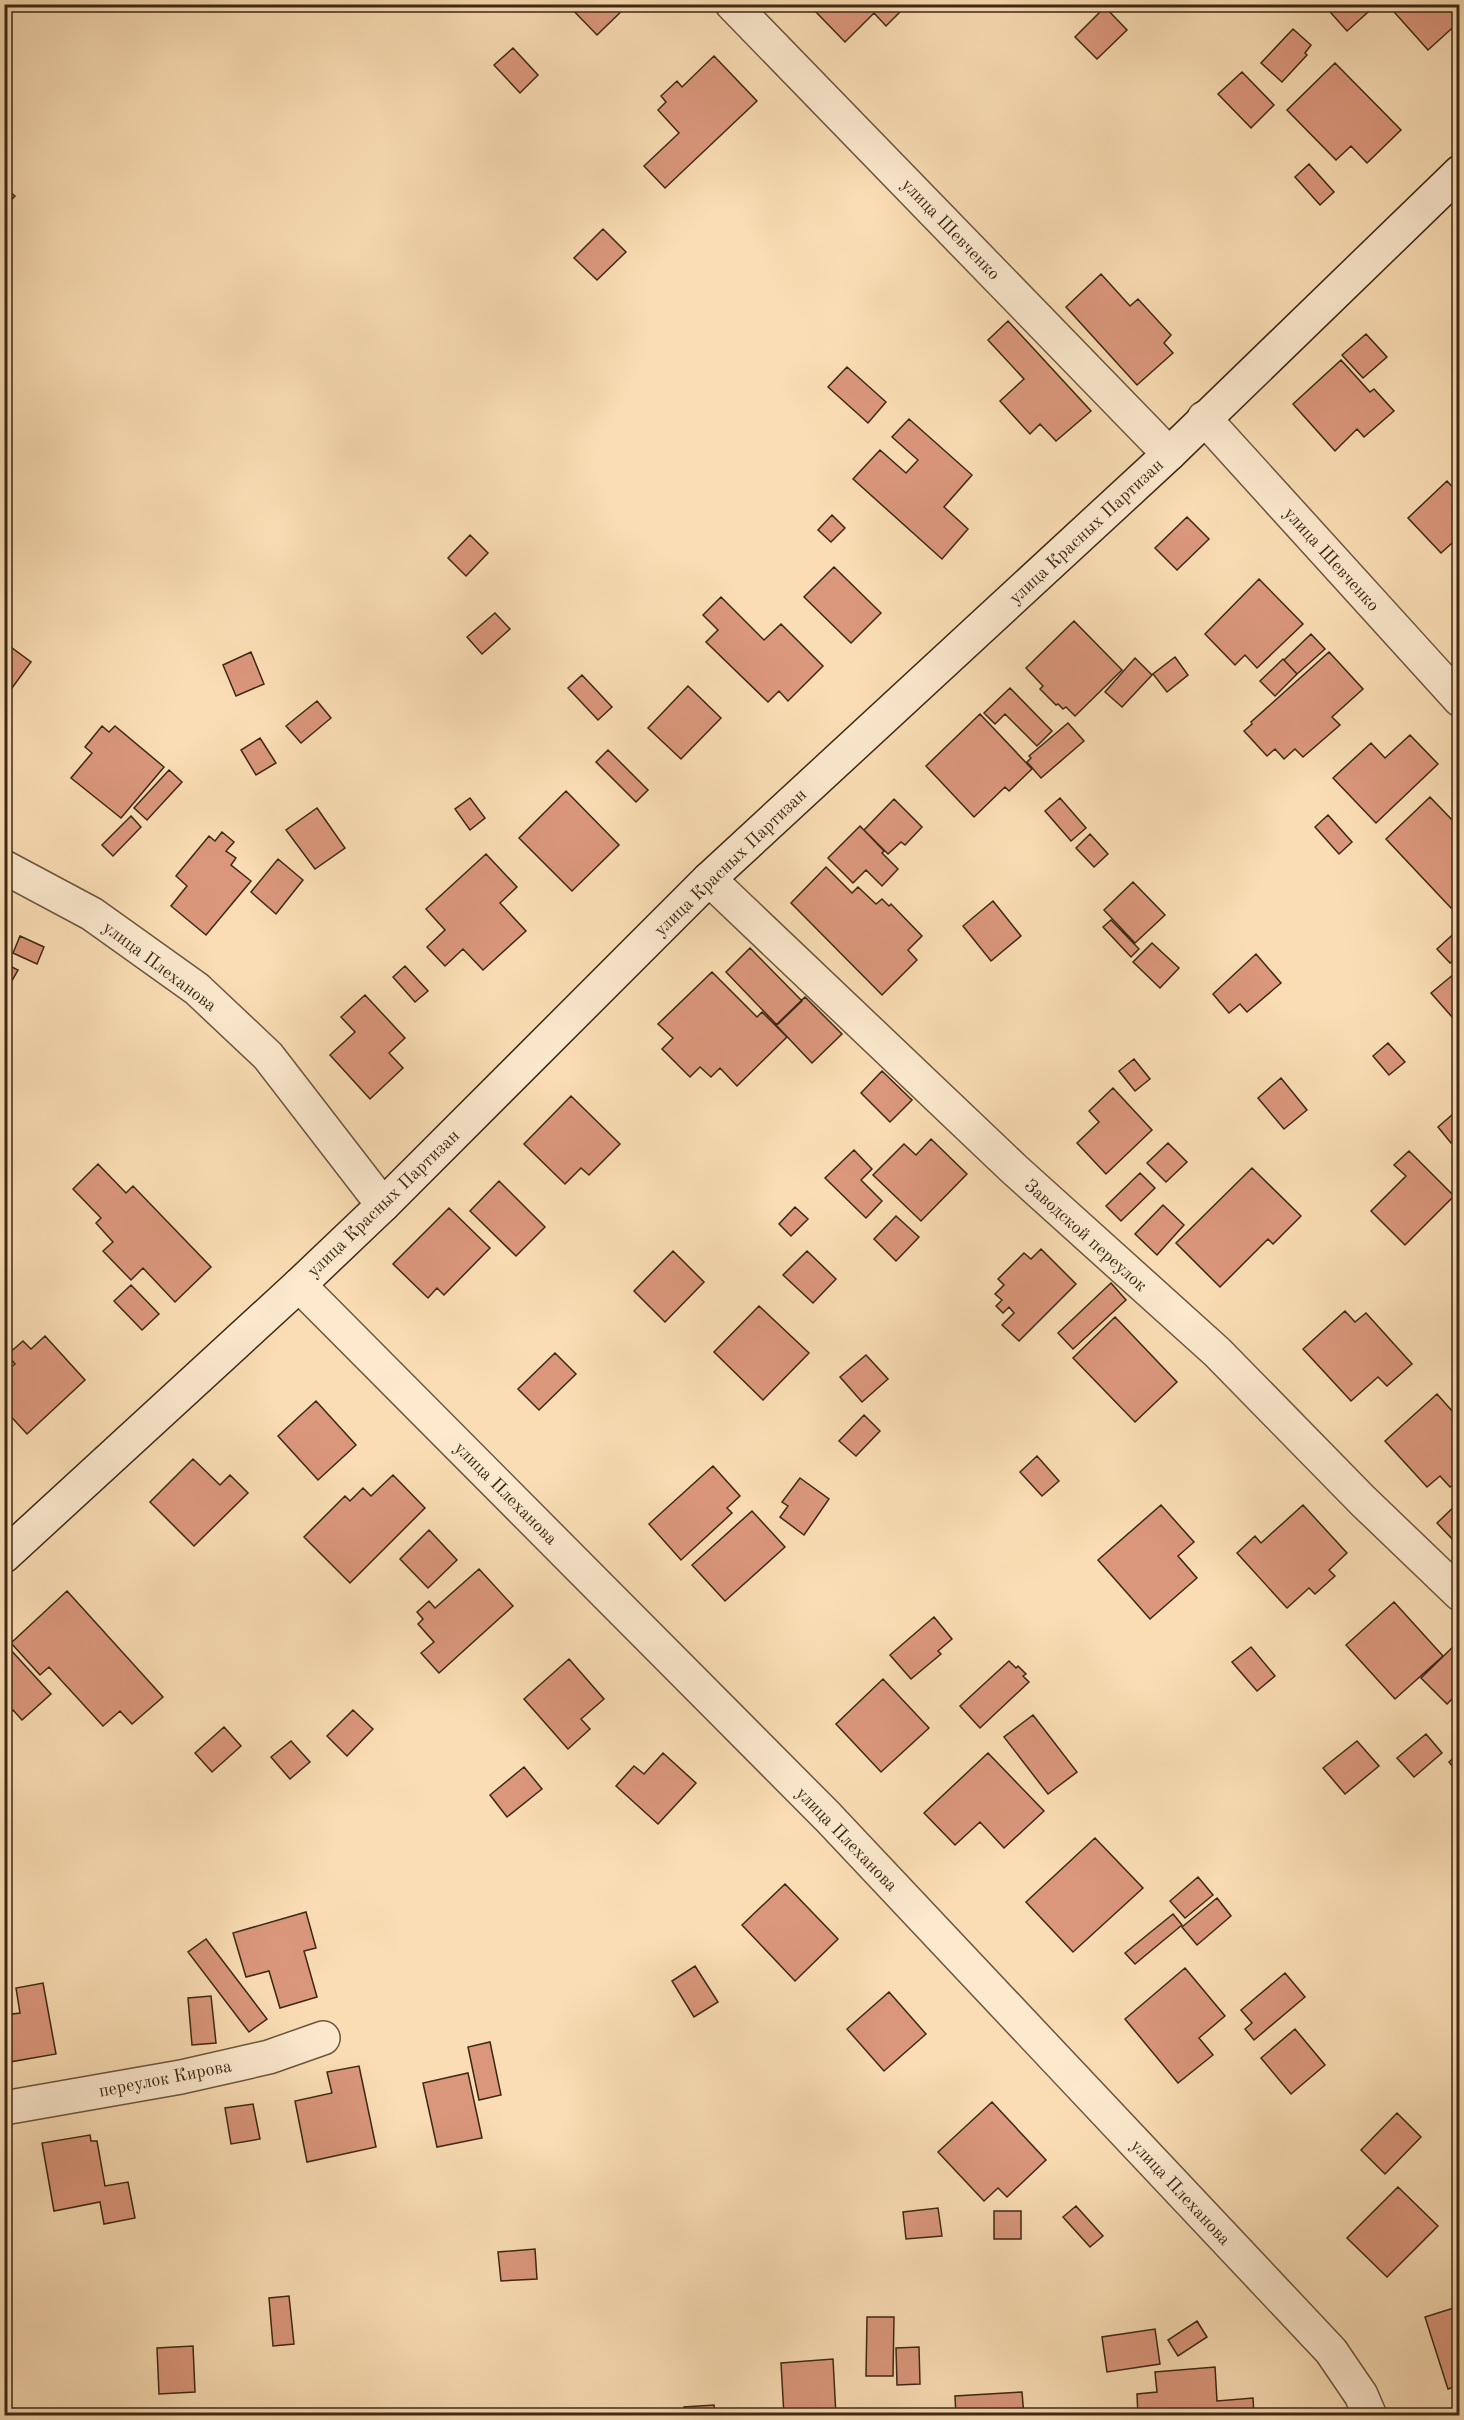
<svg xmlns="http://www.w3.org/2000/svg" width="1464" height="2420" viewBox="0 0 1464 2420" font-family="'Old Standard TT',serif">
	<rect width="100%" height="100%" fill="#faddb4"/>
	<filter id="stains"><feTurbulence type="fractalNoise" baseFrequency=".00333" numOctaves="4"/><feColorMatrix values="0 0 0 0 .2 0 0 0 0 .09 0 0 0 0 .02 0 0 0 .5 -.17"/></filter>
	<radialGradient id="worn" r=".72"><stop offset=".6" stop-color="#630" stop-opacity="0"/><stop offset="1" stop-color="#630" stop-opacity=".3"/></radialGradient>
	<path fill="#db977c" stroke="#3c2815" stroke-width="1.5" d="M567 4H629L597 35Z
		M822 4H908L886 26 874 13 845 42 815 11Z
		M1323 4H1377L1347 31Z
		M1387 4H1460V21L1428 50Z
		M1105 7 1127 30 1097 59 1075 37Z
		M1293 29 1311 45 1305 53 1307 55 1282 82 1261 63Z
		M513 48 538 75 520 93 494 65Z
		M714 56 757 101 665 188 644 166 679 133 658 110 666 102 661 96 677 81 682 87Z
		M1335 63 1401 130 1367 163 1351 146 1336 160 1287 110Z
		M1242 72 1274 105 1251 128 1218 94Z
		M1309 164 1334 192 1320 205 1295 177Z
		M4 187 15 196 4 207Z
		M603 229 626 252 597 280 574 258Z
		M1101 274 1130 306 1138 299 1171 335 1164 343 1173 353 1137 385 1066 307Z
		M1008 321 1091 411 1056 441 1040 424 1030 434 1000 401 1024 379 988 340Z
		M1366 334 1387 357 1363 378 1342 355Z
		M1341 360 1370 392 1374 389 1394 411 1364 437 1357 429 1335 451 1293 404Z
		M847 367 886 402 868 423 828 387Z
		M909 419 972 475 944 507 968 529 942 559 853 479 880 450 906 473 918 460 892 437Z
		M1447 481 1460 495V536L1441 553 1408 518Z
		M832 515 845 528 831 542 818 530Z
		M1187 517 1209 539 1177 570 1155 548Z
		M470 535 488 553 466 576 448 558Z
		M834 567 881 613 851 643 804 597Z
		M1259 579 1303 624 1257 668 1245 655 1235 665 1205 634Z
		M721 597 764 640 781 624 823 666 788 701 779 691 768 702 706 642 718 630 703 615Z
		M495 613 510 629 482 654 467 637Z
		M1074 621 1122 670 1075 716 1066 707 1063 709 1058 704 1056 705 1040 689 1043 686 1026 668Z
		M1311 634 1325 649 1297 674 1284 660Z
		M4 642 31 662 4 699Z
		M251 652 264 684 236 696 223 665Z
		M1329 652 1363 689 1332 717 1340 725 1303 757 1295 749 1284 759 1275 749 1267 756 1244 731 1252 724 1251 722Z
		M1175 657 1188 675 1167 692 1153 674Z
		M1135 658 1152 675 1122 707 1105 692Z
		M1283 659 1297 674 1275 696 1260 681Z
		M582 675 612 707 598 720 568 688Z
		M688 686 721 718 681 759 648 728Z
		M1010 688 1052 731 1037 746 1005 714 995 724 984 713Z
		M317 701 331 718 301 743 286 726Z
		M980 714 1032 769 1009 791 1005 787 974 817 926 766Z
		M1068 723 1084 741 1041 778 1027 762 1031 758 1029 756Z
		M102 726 109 732 115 726 164 767 121 818 71 778 92 753 85 747Z
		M1410 735 1438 764 1376 823 1333 778 1371 743 1385 758Z
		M260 738 276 763 256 775 241 750Z
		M608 750 648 790 636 802 596 762Z
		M169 770 182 782 147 820 134 808Z
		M566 791 619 845 572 891 519 838Z
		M1430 797 1456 824 1460 821V900L1451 908 1386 839Z
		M470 798 485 818 470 830 455 809Z
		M1060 798 1086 828 1071 841 1045 811Z
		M894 799 922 827 905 845 901 842 888 854 864 830Z
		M317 808 345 848 315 869 286 830Z
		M1328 815 1352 842 1339 854 1315 827Z
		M131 816 141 827 113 856 102 845Z
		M860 826 884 851 882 853 898 869 882 886 866 870 853 883 828 858Z
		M222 832 234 842 226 851 236 858 231 865 251 881 206 935 171 906 187 886 176 876 209 836 215 841Z
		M1090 834 1108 854 1094 867 1076 848Z
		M486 854 517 887 500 903 526 931 483 970 463 949 445 966 427 947 445 930 426 909Z
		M278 859 303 880 276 914 251 892Z
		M826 867 852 893 858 887 876 904 882 899 889 906 891 904 922 936 908 950 917 960 882 995 791 903Z
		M1133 882 1165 915 1135 943 1104 910Z
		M993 901 1021 936 991 961 963 926Z
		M1111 920 1139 949 1131 957 1103 927Z
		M1460 928V955L1450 963 1437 949Z
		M20 936 44 947 37 964 13 953Z
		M1152 943 1179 968 1160 988 1133 962Z
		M750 948 802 1001 777 1025 726 972Z
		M1256 954 1281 983 1247 1012 1240 1004 1229 1013 1213 994Z
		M4 963 18 970 4 995Z
		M405 966 428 991 415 1002 393 977Z
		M1460 969V1026L1431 993Z
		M712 972 757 1017 762 1012 787 1037 737 1086 720 1068 711 1077 700 1067 690 1077 662 1049 673 1038 658 1024Z
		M365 995 405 1038 389 1053 403 1068 370 1099 330 1055 355 1032 341 1017Z
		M805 997 842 1034 812 1063 776 1025Z
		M1388 1043 1405 1062 1389 1075 1373 1056Z
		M1134 1059 1150 1079 1135 1091 1119 1071Z
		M882 1071 912 1100 890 1122 861 1093Z
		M1281 1078 1307 1110 1284 1129 1258 1098Z
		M1113 1088 1152 1130 1106 1174 1077 1143 1099 1122 1089 1111Z
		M571 1096 620 1144 589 1175 581 1168 565 1184 524 1144Z
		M1460 1108V1136L1451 1143 1438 1127Z
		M931 1139 967 1174 921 1221 873 1175 904 1144 916 1155Z
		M1168 1143 1187 1162 1166 1182 1147 1163Z
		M854 1150 872 1169 861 1180 882 1201 866 1218 825 1178Z
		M1409 1151 1454 1196 1405 1245 1371 1211 1406 1176 1394 1165Z
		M98 1164 126 1193 133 1186 211 1267 175 1302 143 1268 131 1280 103 1251 113 1242 96 1223 101 1218 73 1189Z
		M1252 1168 1301 1216 1273 1244 1268 1239 1220 1287 1176 1243Z
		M1140 1173 1155 1188 1121 1221 1106 1206Z
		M499 1181 545 1227 516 1256 470 1211Z
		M1163 1205 1184 1225 1157 1255 1135 1234Z
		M795 1207 808 1219 791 1236 779 1224Z
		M449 1208 490 1248 444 1295 437 1288 428 1298 393 1264Z
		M896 1216 919 1237 896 1261 874 1239Z
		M1041 1249 1076 1284 1019 1341 1002 1325 1014 1313 1009 1307 1003 1313 996 1306 1002 1300 995 1294 1004 1285 998 1279 1024 1253 1031 1259Z
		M673 1251 704 1282 665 1322 634 1291Z
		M807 1251 836 1279 813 1303 783 1275Z
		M1111 1283 1126 1300 1073 1349 1058 1333Z
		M131 1285 159 1314 142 1330 114 1301Z
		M759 1306 809 1353 763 1400 714 1352Z
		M1345 1311 1355 1322 1366 1313 1412 1364 1387 1386 1378 1377 1351 1401 1303 1349Z
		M1115 1317 1177 1382 1135 1422 1073 1358Z
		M45 1336 85 1380 27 1434 4 1409V1373L15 1364 7 1355 23 1341 31 1349Z
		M555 1353 576 1374 539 1410 518 1389Z
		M866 1355 888 1379 862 1402 840 1377Z
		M1437 1394 1453 1412 1460 1406V1479L1450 1487 1440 1476 1427 1487 1385 1441Z
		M316 1401 356 1445 318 1480 278 1436Z
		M864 1415 880 1431 856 1456 839 1441Z
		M1037 1456 1059 1481 1042 1496 1020 1472Z
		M193 1459 220 1485 230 1475 248 1493 194 1546 150 1502Z
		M713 1466 740 1496 727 1508 732 1513 681 1560 649 1524Z
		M393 1475 425 1508 350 1583 304 1537 345 1496 350 1501 363 1488 371 1496Z
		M800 1478 829 1499 804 1535 780 1517 788 1506 782 1502Z
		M1460 1501V1538L1455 1542 1437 1523Z
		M1161 1505 1194 1542 1178 1556 1197 1578 1150 1619 1098 1560Z
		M1303 1505 1347 1553 1329 1570 1335 1576 1315 1594 1309 1588 1287 1608 1237 1553 1255 1536 1261 1543Z
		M752 1511 785 1547 725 1601 692 1565Z
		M429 1530 457 1560 428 1588 400 1559Z
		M479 1569 513 1606 439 1673 421 1653 434 1642 418 1624 423 1619 417 1612 429 1601 435 1608Z
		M67 1591 163 1697 132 1724 120 1711 103 1726 49 1667 40 1675 11 1643Z
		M1394 1602 1443 1656 1395 1699 1346 1645Z
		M934 1617 952 1639 938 1651 941 1654 911 1679 890 1655Z
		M1460 1640V1691L1447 1704 1421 1678Z
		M1251 1647 1275 1676 1257 1691 1232 1662Z
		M9 1648 51 1694 22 1720 13 1710 4 1718V1652Z
		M569 1659 604 1699 581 1719 590 1729 568 1749 524 1699Z
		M1009 1661 1016 1668 1018 1666 1026 1674 1023 1676 1029 1682 980 1728 960 1706Z
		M883 1679 929 1728 881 1772 836 1724Z
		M353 1710 373 1729 347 1756 327 1736Z
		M1033 1715 1077 1772 1048 1794 1004 1737Z
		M224 1727 241 1746 212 1772 195 1753Z
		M1426 1734 1442 1753 1414 1777 1397 1758Z
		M291 1741 310 1762 290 1779 271 1757Z
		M1357 1741 1379 1766 1345 1794 1323 1768Z
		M1460 1752V1775L1449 1762Z
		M663 1753 696 1783 658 1824 616 1786 634 1766 644 1774Z
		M988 1753 1044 1811 1004 1848 980 1822 955 1845 924 1813Z
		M524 1767 542 1789 507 1817 490 1795Z
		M1095 1838 1143 1888 1073 1952 1026 1902Z
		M1198 1877 1213 1895 1185 1918 1170 1901Z
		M785 1884 838 1939 795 1981 742 1925Z
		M1217 1898 1231 1916 1197 1945 1182 1927Z
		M306 1912 316 1948 304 1951 317 1997 280 2008 269 1971 246 1977 233 1933Z
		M1173 1914 1182 1925 1135 1964 1125 1953Z
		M206 1939 267 2019 249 2032 188 1952Z
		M695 1966 718 2002 694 2017 672 1981Z
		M1185 1968 1225 2016 1199 2038 1213 2055 1178 2083 1125 2019Z
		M1285 1973 1305 1997 1254 2040 1245 2029 1252 2023 1241 2010Z
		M43 1983 56 2054 4 2063V2015L20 2013 16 1988Z
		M889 1992 926 2034 884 2071 847 2029Z
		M211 1996 216 2043 192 2045 188 1998Z
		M1295 2029 1325 2065 1291 2094 1261 2058Z
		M490 2042 501 2095 479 2100 468 2047Z
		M359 2066 376 2147 307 2162 295 2101 332 2093 327 2072Z
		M468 2073 482 2138 437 2147 423 2083Z
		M992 2102 1046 2160 1007 2197 998 2188 984 2201 938 2152Z
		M253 2104 260 2139 231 2144 225 2108Z
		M1397 2113 1421 2137 1385 2174 1361 2150Z
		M90 2135 91 2141H97L105 2186 128 2182 135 2218 104 2224 100 2202 54 2211 42 2143Z
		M1398 2187 1438 2226 1387 2277 1347 2238Z
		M1076 2206 1103 2236 1090 2247 1063 2217Z
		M938 2208 942 2236 906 2239 903 2212Z
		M994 2211H1021V2239H994Z
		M535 2249 537 2279 501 2281 498 2252Z
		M289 2296 294 2344 273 2346 269 2298Z
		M1460 2306V2385L1448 2389 1425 2317Z
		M867 2317H894L893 2376H866Z
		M1197 2321 1207 2337 1178 2356 1168 2340Z
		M1155 2329 1160 2364 1107 2372 1102 2337Z
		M193 2346 195 2392 159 2394 157 2348Z
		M919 2347 920 2384 897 2385 896 2348Z
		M833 2359 836 2416H784L781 2363Z
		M1215 2367 1217 2401 1253 2398 1254 2416H1138L1137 2394 1157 2392 1155 2372Z
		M1022 2392 1024 2416H956L955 2396Z
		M714 2405 715 2416H685L684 2407Z
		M610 2410V2416H575V2413Z"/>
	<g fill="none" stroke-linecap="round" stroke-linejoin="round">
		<defs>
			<path id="street" d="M732 4 1169 454
				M1204 418 1460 700
				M4 867 92 914 197 989 268 1056 383 1205
				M709 879 1014 1169 1217 1352 1363 1501 1460 1594
				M299 1285 828 1817 1331 2351 1361 2395 1370 2416
				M4 2108 181 2077 269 2057 323 2038"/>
			<path id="secondary" d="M4 1556 299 1285 383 1205 709 879 1169 454 1460 172"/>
		</defs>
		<use href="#street" stroke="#6c553d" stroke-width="36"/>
		<use href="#secondary" stroke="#3c2815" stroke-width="36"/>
		<use href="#street" stroke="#fce9ce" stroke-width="33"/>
		<use href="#secondary" stroke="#fce9ce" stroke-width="33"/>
	</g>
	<g text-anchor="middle" stroke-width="4.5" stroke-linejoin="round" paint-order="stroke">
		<g font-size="18" fill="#3c2815" stroke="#fce9ce">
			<text transform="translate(951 229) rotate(46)" y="6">улица Шевченко</text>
			<text transform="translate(1086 531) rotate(-43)" y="6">улица Красных Партизан</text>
			<text transform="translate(1332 559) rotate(48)" y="6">улица Шевченко</text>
			<text transform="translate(730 862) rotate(-44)" y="6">улица Красных Партизан</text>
			<text transform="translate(160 966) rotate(37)" y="6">улица Плеханова</text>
			<text transform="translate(383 1203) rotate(-44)" y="6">улица Красных Партизан</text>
			<text transform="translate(1086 1235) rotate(42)" y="6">Заводской переулок</text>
			<text transform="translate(506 1493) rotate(45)" y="6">улица Плеханова</text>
			<text transform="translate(847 1839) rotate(46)" y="6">улица Плеханова</text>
			<text transform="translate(165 2078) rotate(-11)" y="6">переулок Кирова</text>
			<text transform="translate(1181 2192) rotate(47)" y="6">улица Плеханова</text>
		</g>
	</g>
	<rect width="1464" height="2420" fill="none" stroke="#faddb4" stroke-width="24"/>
	<rect x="6" y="6" width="1452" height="2408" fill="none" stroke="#3c2815" stroke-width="3"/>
	<rect x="12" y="12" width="1440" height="2396" fill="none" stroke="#3c2815" stroke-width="1.5"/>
	<rect width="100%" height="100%" filter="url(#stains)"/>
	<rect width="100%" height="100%" fill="url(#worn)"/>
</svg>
